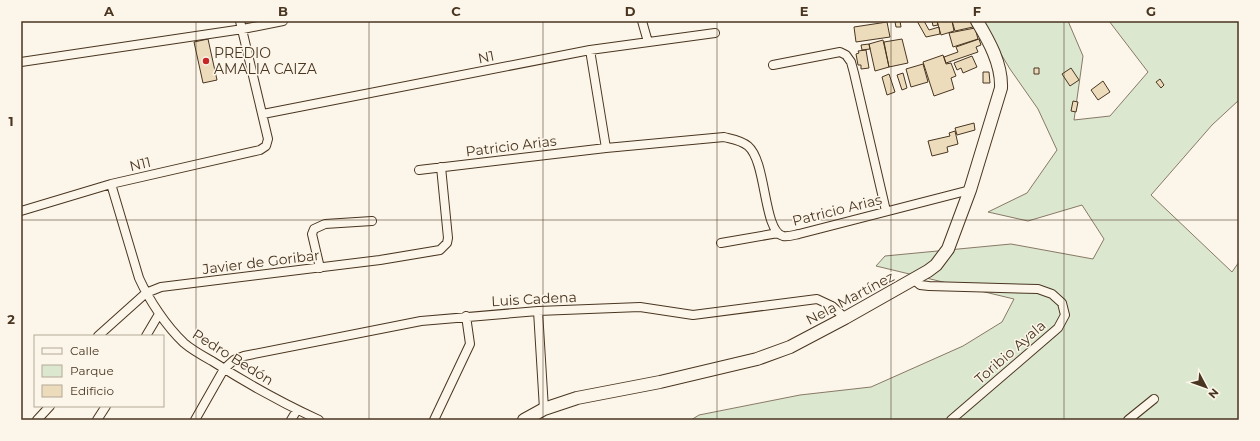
<svg xmlns="http://www.w3.org/2000/svg" width="1260" height="441" viewBox="0 0 1260 441" font-family="Montserrat,sans-serif">
	<rect width="100%" height="100%" fill="#fbf6e9"/>
	<path fill="#dce7d0" stroke="#887966" d="M981 21H1068L1083 56 1074 120 1110 116 1148 72 1109 21H1239V100L1212 125 1151 195 1232 272 1239 262V420H691L699 415 800 395 871 387 963 346 1002 322 1014 299 876 266 885 256 1011 244 1093 259 1104 239 1082 205 1028 221 988 212 1027 193 1057 150 1038 109 1010 69Z"/>
	<path fill="#ecdcbc" stroke="#4a3520" d="M900 21 901 27H896L895 22Z
		M917 21H924L929 30 939 27 940 34 926 37Z
		M932 21H937L938 25 933 26Z
		M937 21H952L954 31 941 35Z
		M952 21H970L973 27 955 31Z
		M887 22 890 37 856 42 854 27Z
		M975 28 978 39 953 47 949 33Z
		M208 39 217 80 203 83 194 42Z
		M902 39 908 63 889 67 884 42Z
		M979 39 981 45 976 47 978 52 946 63 944 57 958 52 956 47Z
		M883 40 889 67 875 71 869 44Z
		M869 44 870 49 862 50 861 45Z
		M866 50 869 68 861 69V65H858L856 54 859 53 858 51Z
		M943 55 946 64 951 63 956 76 951 78 954 89 934 96 923 62Z
		M972 56 977 67 963 73 961 68 957 70 954 63Z
		M923 64 928 82 911 87 906 69Z
		M1034 68H1039V74H1034Z
		M1071 68 1079 80 1070 86 1062 74Z
		M983 72H989L990 83H983Z
		M903 73 907 88 902 90 897 75Z
		M889 74 895 92 887 95 882 77Z
		M1160 79 1164 85 1161 88 1156 82Z
		M1103 81 1110 92 1098 100 1091 90Z
		M1073 101 1078 102 1076 112 1071 111Z
		M974 123 975 130 957 135 955 128Z
		M955 131 958 144 947 147 948 152 932 156 928 141 950 136 949 133Z"/>
	<g fill="none" stroke-linecap="round" stroke-linejoin="round">
		<defs>
			<path id="minor" d="M642 21 648 42
				M590 50 606 148 724 137C732 139 741 140 748 146 767 162 763 231 783 236 788 237 794 235 799 234L970 190
				M21 62 243 29 283 21
				M773 65 840 52 846 55 851 62 854 73 886 211
				M263 114 590 50 715 33
				M419 170 606 148
				M111 184 139 278C149 300 166 326 184 343 192 350 203 356 212 361 246 383 282 403 319 420
				M21 211 111 184 260 150 266 146 268 139 240 21
				M721 243 778 233
				M320 268 312 234 314 229 325 224 372 221
				M914 280 920 285 929 286 1038 289 1052 294 1062 303 1065 315 1058 328 951 420
				M538 311 544 409
				M98 336 146 293 161 287 380 260 440 250 447 243 448 238 441 167
				M146 336 159 314
				M37 420 50 406
				M97 420 106 406
				M195 420 224 369 234 360 244 356 421 321 538 311 640 307 693 315 817 299 832 306 845 318
				M291 420 297 410
				M434 420 470 344 466 316
				M1128 420 1154 399"/>
			<path id="secondary" d="M524 420 544 409 577 398 660 382 757 359 790 347 845 318 928 271 936 265 948 249 970 190 1001 88C1002 64 989 41 977 21"/>
		</defs>
		<use href="#minor" stroke="#4a3520" stroke-width="10"/>
		<use href="#secondary" stroke="#4a3520" stroke-width="14"/>
		<use href="#minor" stroke="#fbf6e9" stroke-width="8"/>
		<use href="#secondary" stroke="#fbf6e9" stroke-width="12"/>
	</g>
	<path fill="none" stroke="#4a3520" stroke-width="1" stroke-opacity="0.55" d="M196 21V420M369 21V420M543 21V420M717 21V420M891 21V420M1064 21V420M21 220H1239"/>
	<circle fill="#c62828" stroke="#fbf6e9" stroke-width="1.5" cx="206" cy="61" r="4"/>
	<g text-anchor="middle" stroke-width="3" stroke-linejoin="round" paint-order="stroke">
		<g font-size="14" fill="#4a3520" stroke="#fbf6e9" text-anchor="start">
			<text x="214" y="58">PREDIO<tspan x="214" dy="16">AMALIA CAIZA</tspan></text>
		</g>
		<g font-size="14" fill="#4a3520" stroke="#fbf6e9">
			<text transform="translate(486 57) rotate(-11)" y="5">N1</text>
			<text transform="translate(511 146) rotate(-7)" y="5">Patricio Arias</text>
			<text transform="translate(140 164) rotate(-13)" y="5">N11</text>
			<text transform="translate(837 210) rotate(-14)" y="5">Patricio Arias</text>
			<text transform="translate(261 262) rotate(-7)" y="5">Javier de Goribar</text>
			<text transform="translate(850 298) rotate(-28)" y="5">Nela Martínez</text>
			<text transform="translate(534 299) rotate(-3)" y="5">Luis Cadena</text>
			<text transform="translate(1010 352) rotate(-41)" y="5">Toribio Ayala</text>
			<text transform="translate(233 357) rotate(32)" y="5">Pedro Bedón</text>
		</g>
	</g>
	<rect width="1260" height="441" fill="none" stroke="#fbf6e9" stroke-width="44"/>
	<rect x="34" y="335" width="130" height="72" fill="#fbf6e9" stroke="#b4a999"/>
	<rect x="42" y="348" width="20" height="6" fill="#fbf6e9" stroke="#b4a999"/>
	<text x="70" y="355" font-size="12" fill="#4a3520">Calle</text>
	<rect x="42" y="365" width="20" height="12" fill="#dce7d0" stroke="#b4a999"/>
	<text x="70" y="375" font-size="12" fill="#4a3520">Parque</text>
	<rect x="42" y="385" width="20" height="12" fill="#ecdcbc" stroke="#b4a999"/>
	<text x="70" y="395" font-size="12" fill="#4a3520">Edificio</text>
	<g transform="translate(1206 387) rotate(131)" stroke="#fbf6e9" stroke-width="3" paint-order="stroke">
	<path d="M0-3L7 15L0 10L-7 15Z" fill="#4a3520"/>
	<text y="-6" font-size="11" font-weight="bold" text-anchor="middle" fill="#4a3520">N</text>
	</g>
	<rect x="22" y="22" width="1216" height="397" fill="none" stroke="#4a3520" stroke-width="1.5"/>
	<g font-size="13" text-anchor="middle" font-weight="bold" fill="#4a3520">
		<text x="109" y="16">A</text>
		<text x="283" y="16">B</text>
		<text x="456" y="16">C</text>
		<text x="630" y="16">D</text>
		<text x="804" y="16">E</text>
		<text x="977" y="16">F</text>
		<text x="1151" y="16">G</text>
		<text x="11" y="126">1</text>
		<text x="11" y="324">2</text>
	</g>
</svg>
